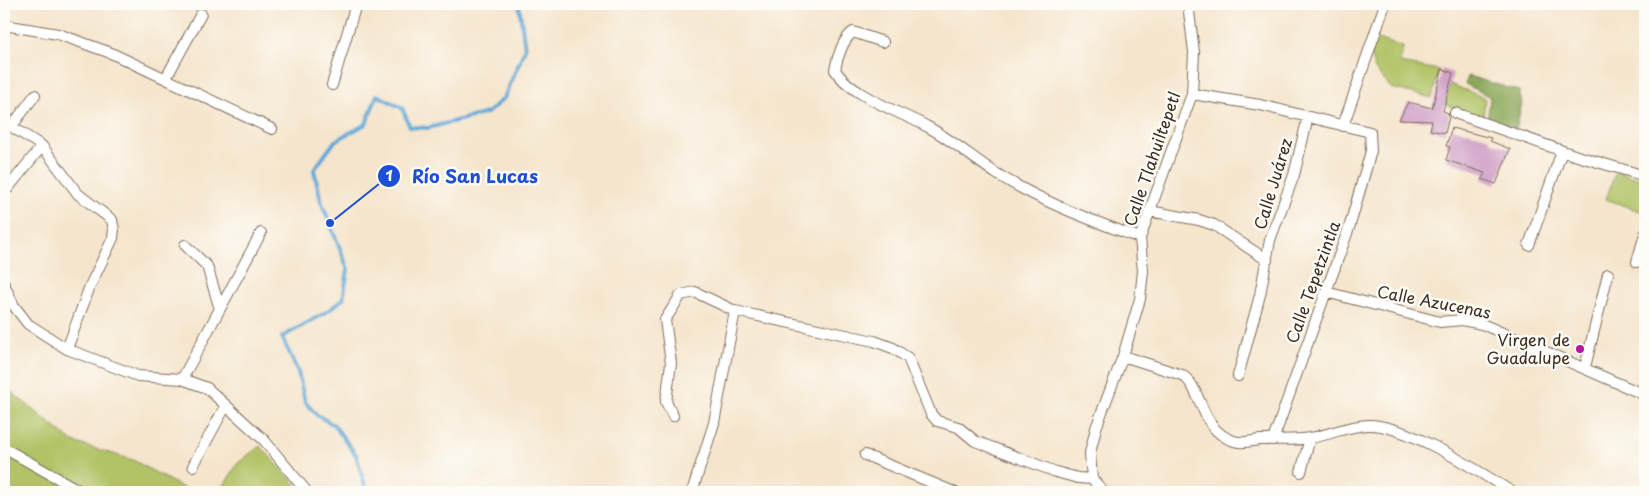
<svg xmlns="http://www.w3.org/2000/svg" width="1649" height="496" viewBox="0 0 1649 496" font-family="'Playpen Sans',sans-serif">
	<rect width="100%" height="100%" fill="#fdfcf7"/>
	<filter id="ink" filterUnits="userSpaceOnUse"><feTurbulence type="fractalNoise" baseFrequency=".02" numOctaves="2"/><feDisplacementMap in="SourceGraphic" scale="10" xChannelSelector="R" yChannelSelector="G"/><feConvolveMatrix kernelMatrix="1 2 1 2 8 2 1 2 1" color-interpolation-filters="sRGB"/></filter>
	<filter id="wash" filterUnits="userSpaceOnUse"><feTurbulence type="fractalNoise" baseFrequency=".0096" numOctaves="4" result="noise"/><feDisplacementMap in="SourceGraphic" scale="20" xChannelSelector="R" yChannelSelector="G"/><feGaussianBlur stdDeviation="1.12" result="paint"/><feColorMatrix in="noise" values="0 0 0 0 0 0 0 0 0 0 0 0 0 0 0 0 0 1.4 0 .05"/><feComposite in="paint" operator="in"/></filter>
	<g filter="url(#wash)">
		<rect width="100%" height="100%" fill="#f5e5cc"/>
		<path fill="#b1c366" stroke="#767642" d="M1375 38 1403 47 1400 63 1439 70 1432 98 1391 88 1374 68 1370 52Z
			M1450 84 1485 98 1483 119 1445 104Z
			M1616 171 1645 181V213L1606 199Z
			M4 386 73 442 133 460 190 492H4Z
			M260 446 299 488 300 492H220L238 463Z"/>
		<path fill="#8ca95b" stroke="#646a3c" d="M1468 76 1519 91 1522 103 1516 130 1487 121 1490 97 1465 84Z"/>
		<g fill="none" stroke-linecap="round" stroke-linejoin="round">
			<path stroke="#5fa7d6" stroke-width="4" d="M367 492 356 455 334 425 317 415 305 402 298 372 282 337 325 313 343 299 348 269 321 201 314 170 335 141 366 124 377 95 402 108 410 127 428 128 487 113 504 98 525 49 519 4"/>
		</g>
		<g id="blocks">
			<path fill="#ce9bc5" d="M1442 69 1453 73 1443 111 1448 113 1449 117 1445 133 1430 130 1432 121 1399 120 1408 102 1432 108Z
				M1452 128 1491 138 1490 141 1510 149 1496 184 1482 179 1485 173 1446 160 1450 147 1446 146Z"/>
		</g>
	</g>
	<g filter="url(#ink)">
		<use href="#blocks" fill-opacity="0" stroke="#7c6b5b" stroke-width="1"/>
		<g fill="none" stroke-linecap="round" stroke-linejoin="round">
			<defs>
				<path id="street" d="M4 25 58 34 111 53 272 129
					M883 42 853 32C843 39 837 58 835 70 851 96 901 112 928 127 952 140 974 159 997 174 1042 202 1090 220 1140 238
					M166 78 201 14
					M332 85 356 4
					M1192 94 1260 105 1370 132 1371 151 1350 225 1273 440
					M1455 113 1574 155 1645 176
					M4 122 42 146 78 194 112 220 114 230 113 238 90 286 67 349
					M12 126 35 95
					M1343 126 1385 4
					M4 193 42 146
					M1149 211 1199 220 1214 225 1267 260
					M185 245 207 266 219 306
					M1529 245 1562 151
					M1637 262 1645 234
					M4 284 14 306 28 324 67 349 138 376 182 379 207 388 264 440 307 492
					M1326 292 1440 322 1462 320 1482 324 1645 395
					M1123 356 1182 375C1203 388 1199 430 1234 441 1243 444 1252 441 1260 440 1277 439 1294 441 1310 438 1330 435 1349 425 1369 425 1408 425 1478 471 1512 492
					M1585 367 1608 274
					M1238 376 1260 295 1270 240 1294 175 1308 117
					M182 379 261 233
					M673 416 666 402 671 363 665 320 681 295 695 292 735 311 874 341 893 348 908 358 931 414 937 421 958 427 975 441 1056 472 1078 478 1092 479
					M4 448 82 492
					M865 455 954 492
					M193 466 226 405
					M1301 472 1310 438
					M692 492 714 423 735 311
					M1104 492 1092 479 1090 453 1096 428 1123 356 1140 299 1143 271 1140 238 1192 94 1194 52 1188 4"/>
			</defs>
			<use href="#street" stroke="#7c6b5b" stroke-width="12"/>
			<use href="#street" stroke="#fff" stroke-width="10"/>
		</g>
	</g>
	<circle fill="#b5179e" stroke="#fdfcf7" stroke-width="2" cx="1580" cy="349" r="5"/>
	<g text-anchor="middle" stroke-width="5" stroke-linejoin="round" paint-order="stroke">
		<g font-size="16" fill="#3b2a1e" stroke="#fdfcf7">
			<text transform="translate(1152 159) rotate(-71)" y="6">Calle Tlahuiltepetl</text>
			<text transform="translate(1273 184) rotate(-73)" y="6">Calle Juárez</text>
			<text transform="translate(1313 282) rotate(-70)" y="6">Calle Tepetzintla</text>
			<text transform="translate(1434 302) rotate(11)" y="6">Calle Azucenas</text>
		</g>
		<g font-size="16" fill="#3b2a1e" stroke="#fdfcf7" text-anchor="end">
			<text x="1570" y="346">Virgen de<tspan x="1570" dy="18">Guadalupe</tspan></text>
		</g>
	</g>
	<path fill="none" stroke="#1d4ed8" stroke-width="2" d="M330 223L389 176"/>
	<g fill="#1d4ed8" stroke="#fdfcf7" stroke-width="2">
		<circle cx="330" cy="223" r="5"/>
		<circle cx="389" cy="176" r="12"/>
	</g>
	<g font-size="15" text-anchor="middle" font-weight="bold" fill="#fff">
		<text x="389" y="181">1</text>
	</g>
	<g font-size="18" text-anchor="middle" font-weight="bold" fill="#1d4ed8" stroke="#fdfcf7" stroke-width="5" stroke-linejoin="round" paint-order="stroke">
		<text x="475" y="183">Río San Lucas</text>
	</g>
	<rect width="1649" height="496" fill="none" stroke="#fdfcf7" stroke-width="20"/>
</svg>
